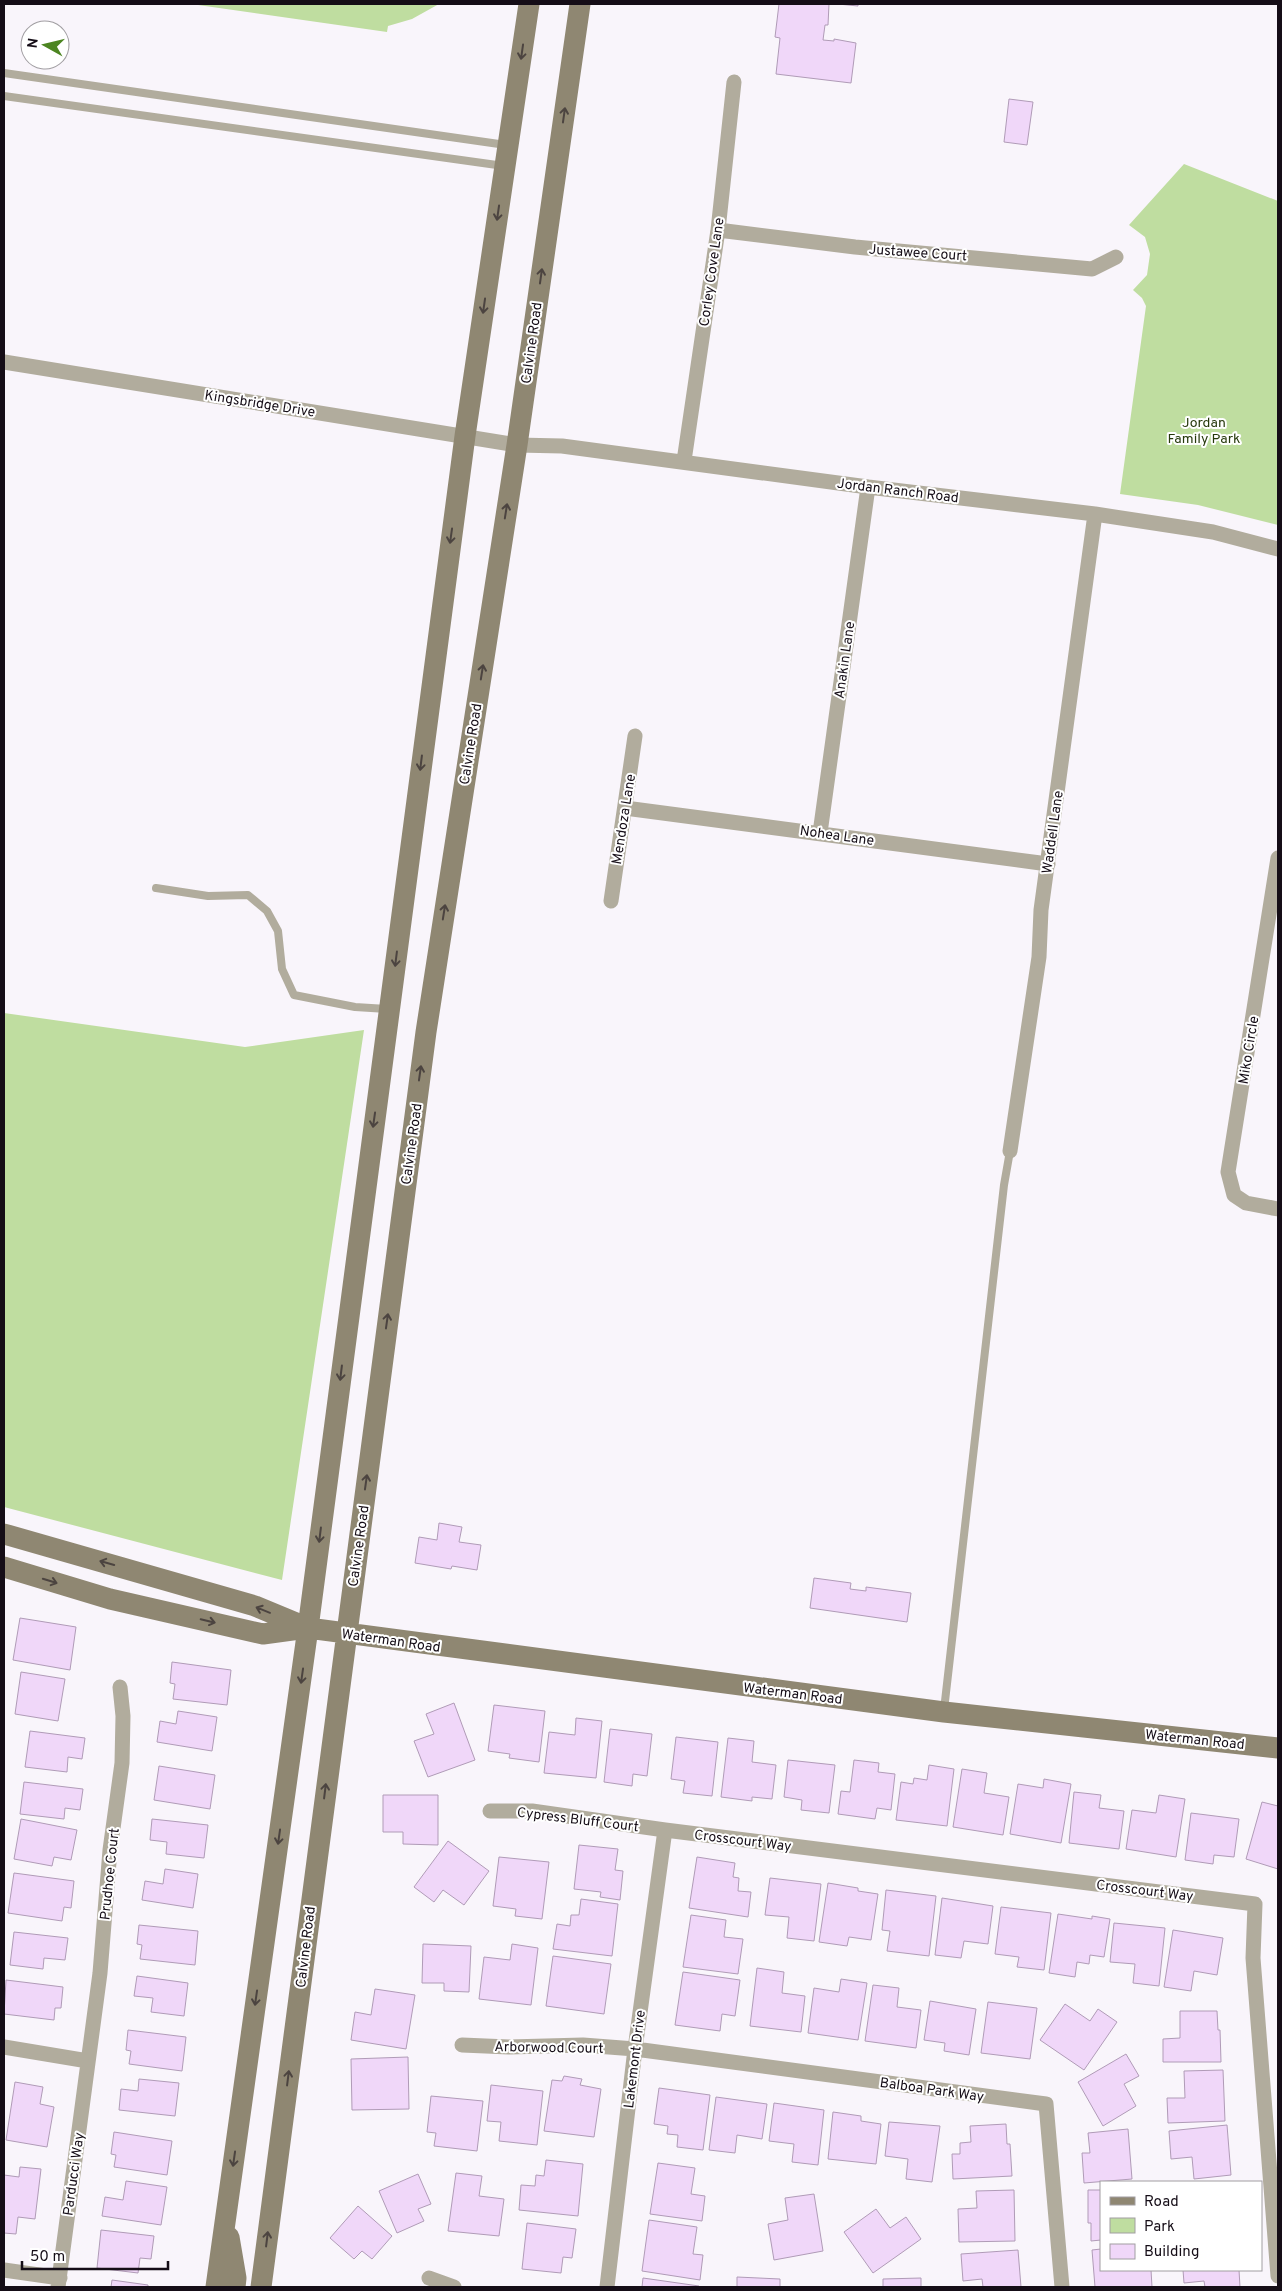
<svg xmlns="http://www.w3.org/2000/svg" width="1282" height="2291" viewBox="0 0 1282 2291" font-family="Overpass,sans-serif">
	<rect width="100%" height="100%" fill="#f9f5fb"/>
	<path fill="#bfdda0" d="M191 4H439L412 19 388 26 387 32Z
		M1184 164 1278 201V525L1198 505 1120 494 1146 306 1142 298 1133 290 1147 275 1150 254 1145 237 1129 225Z
		M4 1013 245 1047 364 1030 282 1580 4 1507Z"/>
	<path fill="#f0d7f9" stroke="#b09bb7" d="M779 4H829L828 25H825L823 40 834 41V39L856 43 851 83 776 74 780 38 775 37Z
		M838 4H858V6Z
		M1009 99 1033 102 1027 145 1004 142Z
		M439 1523 462 1527 459 1542 481 1545 477 1570 452 1566 451 1569 415 1563 419 1537 437 1540Z
		M814 1578 851 1583 850 1589 866 1591V1587L911 1593 907 1622 810 1608Z
		M20 1618 76 1627 70 1670 13 1660Z
		M172 1662 231 1670 227 1705 173 1699 175 1684 170 1683Z
		M21 1672 65 1679 58 1721 15 1714Z
		M454 1703 475 1760 428 1777 414 1741 434 1734 426 1714Z
		M494 1705 545 1711 539 1762 509 1758 510 1754 488 1751Z
		M178 1711 217 1717 212 1751 157 1742 160 1721 176 1724Z
		M576 1718 602 1721 596 1778 544 1773 549 1732 575 1735Z
		M610 1729 652 1734 647 1776 633 1774 632 1786 604 1782Z
		M30 1731 85 1738 82 1759 68 1757 67 1772 25 1767Z
		M676 1737 718 1742 712 1796 683 1793 685 1781 671 1779Z
		M728 1738 754 1741 752 1762 776 1765 772 1799 752 1797V1801L721 1797Z
		M788 1760 835 1765 829 1813 801 1810 802 1800 784 1797Z
		M854 1760 879 1763 878 1772 895 1774 891 1810 877 1808 875 1819 838 1814 841 1791 850 1792Z
		M929 1765 954 1769 947 1826 896 1820 901 1782 913 1784 914 1778 927 1780Z
		M159 1766 215 1775 210 1809 154 1800Z
		M962 1769 987 1773 984 1793 1009 1797 1003 1835 953 1827Z
		M1044 1779 1071 1784 1061 1843 1010 1834 1018 1784 1043 1788Z
		M24 1782 83 1789 80 1810 65 1808 64 1819 20 1814Z
		M1074 1792 1101 1795 1099 1808 1124 1811 1119 1849 1069 1843Z
		M383 1795H438V1845L403 1844V1832H383Z
		M1159 1795 1185 1799 1176 1857 1126 1849 1132 1810 1156 1813Z
		M1262 1802 1278 1806V1869L1246 1859Z
		M1191 1813 1239 1819 1234 1857 1214 1855 1213 1864 1185 1860Z
		M21 1819 77 1830 71 1860 54 1857 52 1866 14 1859Z
		M152 1819 208 1825 204 1858 166 1854 167 1842 150 1840Z
		M448 1841 489 1871 464 1905 443 1890 434 1902 414 1887Z
		M579 1845 618 1849 615 1870 623 1871 620 1900 600 1897 601 1892 574 1889Z
		M499 1857 549 1862 542 1919 515 1916 516 1909 493 1906Z
		M697 1857 735 1863 733 1877 739 1878 738 1891 751 1892 748 1917 689 1908Z
		M165 1869 198 1874 193 1908 142 1900 145 1881 163 1884Z
		M14 1873 74 1881 71 1908 64 1907 62 1921 8 1913Z
		M770 1878 821 1884 814 1941 787 1938 789 1917 765 1915Z
		M828 1883 858 1888V1891L878 1894 871 1940 849 1937 847 1946 819 1942Z
		M886 1890 936 1896 929 1956 887 1951 890 1931 882 1930Z
		M942 1898 993 1906 988 1944 964 1941 961 1958 935 1955Z
		M581 1899 618 1904 612 1956 553 1949 557 1924 570 1926 571 1915H579Z
		M1001 1907 1051 1913 1044 1970 1017 1967 1019 1957 995 1954Z
		M1058 1914 1092 1919V1916L1110 1919 1104 1957 1090 1955 1089 1964 1077 1962 1075 1977 1049 1973Z
		M691 1915 726 1920 724 1937 743 1939 738 1974 683 1967Z
		M1114 1923 1165 1928 1159 1986 1133 1983 1135 1964 1110 1962Z
		M139 1925 198 1931 195 1965 140 1959 142 1945 137 1944Z
		M1173 1930 1223 1938 1217 1975 1194 1971 1191 1991 1164 1987Z
		M14 1932 68 1938 65 1960 44 1958 43 1969 10 1965Z
		M423 1944 471 1946 469 1992 444 1991V1983H422Z
		M512 1944 538 1948 531 2005 479 1999 484 1957 510 1960Z
		M553 1956 611 1964 604 2014 546 2006Z
		M757 1968 784 1972 782 1993 805 1996 801 2032 750 2026Z
		M683 1972 740 1980 735 2016 722 2014 720 2031 675 2025Z
		M137 1976 188 1983 184 2016 151 2012 153 1998 134 1996Z
		M841 1979 867 1983 858 2040 808 2033 814 1988 839 1992Z
		M6 1980 63 1987 61 2008H55L54 2020 4 2014Z
		M873 1985 899 1988 897 2007 921 2010 916 2048 865 2041Z
		M375 1989 415 1995 406 2049 351 2040 355 2012 371 2015Z
		M930 2001 976 2009 969 2055 944 2051 945 2043 924 2040Z
		M988 2002 1037 2008 1030 2059 981 2053Z
		M1065 2004 1090 2021 1098 2009 1117 2022 1084 2070 1040 2040Z
		M1180 2011H1217L1218 2030H1220L1221 2062H1163V2039L1180 2038Z
		M128 2030 186 2037 182 2071 129 2064 131 2051 126 2050Z
		M1126 2054 1139 2076 1124 2084 1136 2106 1103 2126 1078 2082Z
		M408 2057 409 2109 352 2110 351 2059Z
		M1223 2070 1225 2121 1168 2123 1167 2098H1185L1184 2071Z
		M564 2076 582 2079 580 2085 601 2089 594 2137 544 2131 552 2080 562 2081Z
		M139 2079 179 2083 175 2116 119 2110 121 2089 138 2091Z
		M15 2082 43 2087 40 2104 54 2107 47 2147 6 2140Z
		M491 2085 543 2091 537 2145 499 2141 501 2122 487 2121Z
		M659 2088 710 2095 703 2150 677 2147 678 2135 667 2134 668 2126 654 2124Z
		M431 2096 483 2101 477 2151 434 2146 436 2133 427 2132Z
		M716 2097 767 2104 762 2139 737 2135 735 2153 709 2150Z
		M774 2103 824 2110 818 2165 792 2162 794 2144 769 2141Z
		M833 2112 861 2116V2121L881 2124 876 2164 828 2159Z
		M889 2122 940 2126 932 2182 906 2179 908 2159 885 2156Z
		M1006 2124 1007 2144H1010L1012 2176 953 2179 952 2154H960V2143L971 2142 970 2126Z
		M1227 2125 1231 2175 1194 2179 1192 2157 1171 2159 1169 2131Z
		M1128 2129 1132 2179 1084 2183 1082 2153H1090L1088 2133Z
		M114 2132 172 2141 167 2175 114 2167 116 2155 111 2154Z
		M546 2160 583 2164 578 2216 519 2210 521 2185 535 2186 536 2175 544 2176Z
		M658 2163 695 2168 691 2194 705 2196 702 2221 650 2214Z
		M20 2167 41 2169 35 2219 18 2217 16 2234 4 2233V2175L19 2177Z
		M456 2173 482 2176 479 2196 504 2199 499 2236 448 2231Z
		M418 2174 431 2204 418 2209 424 2221 397 2233 379 2191Z
		M126 2181 167 2187 161 2225 102 2216 105 2197 123 2200Z
		M1014 2190 1015 2241 959 2242 958 2209 977 2208 976 2191Z
		M1088 2190H1101V2240L1091 2241V2223H1088Z
		M814 2194 823 2251 774 2260 768 2224 788 2220 785 2198Z
		M358 2206 392 2236 372 2259 362 2251 354 2259 330 2238Z
		M876 2209 890 2228 906 2217 921 2239 873 2273 844 2232Z
		M649 2220 697 2227 693 2254 703 2255 700 2280 642 2271Z
		M527 2223 576 2229 572 2258 563 2257 561 2273 522 2269Z
		M101 2230 154 2236 151 2259 140 2258 138 2273 97 2268Z
		M1101 2249V2270H1151L1152 2287H1095L1092 2250Z
		M1018 2250 1021 2287H983L982 2279 963 2281 961 2254Z
		M1183 2270H1239L1240 2287H1205L1204 2281 1184 2283Z
		M737 2277 780 2279V2287H737Z
		M643 2278 699 2286V2287H642Z
		M921 2278V2287H883V2279Z
		M112 2280 148 2285V2287H111Z"/>
	<g fill="none" stroke-linecap="round" stroke-linejoin="round">
		<path stroke="#b1ac9d" stroke-width="8" d="M4 73 506 145
			M4 96 504 166
			M156 888 208 896 248 895 267 911 278 931 282 969 294 995 355 1007 387 1009
			M944 1710 1004 1185 1010 1151"/>
		<path stroke="#b1ac9d" stroke-width="15" d="M718 230 855 247 1092 269 1116 257
			M4 362 517 445 562 446 868 487 1095 514 1213 532 1278 549
			M684 461 718 230 734 82
			M625 808 1048 864
			M820 833 868 487
			M1278 858 1228 1172 1234 1195 1246 1203 1278 1209
			M611 901 635 736
			M1010 1151 1039 957 1041 910 1095 514
			M490 1811H532L665 1830 1255 1904 1253 1958 1278 2276
			M462 2045 509 2047 583 2045 635 2049 1046 2104 1062 2287
			M4 2047 88 2061
			M4 2270 60 2278
			M429 2278 454 2287
			M58 2287 100 1973 110 1850 122 1763 123 1716 120 1687
			M607 2287 635 2049 665 1830"/>
		<path stroke="#8f8772" stroke-width="21" d="M4 1534 255 1606 308 1628 944 1712 1278 1748
			M4 1567 110 1599 263 1634 307 1628
			M229 2237 236 2278 235 2287
			M216 2287 308 1628 465 436 529 4
			M261 2287 426 1032 517 445 580 4"/>
	</g>
	<defs><path id="oneway-shaft" d="M-6 0H5M1.5-3L5.5 0L1.5 3" fill="none" stroke-width="1.6" stroke-linecap="round" stroke-linejoin="round" transform="scale(1.25)"/></defs>
	<g stroke="#4c4440">
		<use href="#oneway-shaft" transform="translate(522 52) rotate(98)"/>
		<use href="#oneway-shaft" transform="translate(564 115) rotate(-82)"/>
		<use href="#oneway-shaft" transform="translate(498 213) rotate(98)"/>
		<use href="#oneway-shaft" transform="translate(541 276) rotate(-82)"/>
		<use href="#oneway-shaft" transform="translate(484 306) rotate(98)"/>
		<use href="#oneway-shaft" transform="translate(506 511) rotate(-81)"/>
		<use href="#oneway-shaft" transform="translate(451 536) rotate(98)"/>
		<use href="#oneway-shaft" transform="translate(482 672) rotate(-81)"/>
		<use href="#oneway-shaft" transform="translate(421 763) rotate(97)"/>
		<use href="#oneway-shaft" transform="translate(444 912) rotate(-81)"/>
		<use href="#oneway-shaft" transform="translate(396 959) rotate(97)"/>
		<use href="#oneway-shaft" transform="translate(420 1073) rotate(-82)"/>
		<use href="#oneway-shaft" transform="translate(374 1120) rotate(98)"/>
		<use href="#oneway-shaft" transform="translate(387 1321) rotate(-82)"/>
		<use href="#oneway-shaft" transform="translate(341 1373) rotate(97)"/>
		<use href="#oneway-shaft" transform="translate(366 1482) rotate(-82)"/>
		<use href="#oneway-shaft" transform="translate(320 1535) rotate(97)"/>
		<use href="#oneway-shaft" transform="translate(107 1563) rotate(-164)"/>
		<use href="#oneway-shaft" transform="translate(50 1581) rotate(17)"/>
		<use href="#oneway-shaft" transform="translate(263 1610) rotate(-158)"/>
		<use href="#oneway-shaft" transform="translate(208 1621) rotate(13)"/>
		<use href="#oneway-shaft" transform="translate(302 1676) rotate(98)"/>
		<use href="#oneway-shaft" transform="translate(325 1791) rotate(-83)"/>
		<use href="#oneway-shaft" transform="translate(279 1837) rotate(98)"/>
		<use href="#oneway-shaft" transform="translate(256 1998) rotate(98)"/>
		<use href="#oneway-shaft" transform="translate(288 2078) rotate(-83)"/>
		<use href="#oneway-shaft" transform="translate(234 2159) rotate(98)"/>
		<use href="#oneway-shaft" transform="translate(267 2239) rotate(-83)"/>
	</g>
	<g text-anchor="middle" stroke-width="4" stroke-linejoin="round" paint-order="stroke">
		<g font-size="14" fill="#150d17" stroke="#fff">
			<text transform="translate(918 252) rotate(4)" y="5">Justawee Court</text>
			<text transform="translate(711 272) rotate(-82)" y="5">Corley Cove Lane</text>
			<text transform="translate(531 343) rotate(-82)" y="5">Calvine Road</text>
			<text transform="translate(260 403) rotate(9)" y="5">Kingsbridge Drive</text>
			<text transform="translate(898 490) rotate(7)" y="5">Jordan Ranch Road</text>
			<text transform="translate(844 660) rotate(-82)" y="5">Anakin Lane</text>
			<text transform="translate(470 744) rotate(-81)" y="5">Calvine Road</text>
			<text transform="translate(623 819) rotate(-81)" y="5">Mendoza Lane</text>
			<text transform="translate(1052 832) rotate(-82)" y="5">Waddell Lane</text>
			<text transform="translate(837 835) rotate(8)" y="5">Nohea Lane</text>
			<text transform="translate(1248 1050) rotate(-81)" y="5">Miko Circle</text>
			<text transform="translate(411 1144) rotate(-82)" y="5">Calvine Road</text>
			<text transform="translate(358 1546) rotate(-82)" y="5">Calvine Road</text>
			<text transform="translate(391 1640) rotate(8)" y="5">Waterman Road</text>
			<text transform="translate(793 1693) rotate(7)" y="5">Waterman Road</text>
			<text transform="translate(1195 1739) rotate(6)" y="5">Waterman Road</text>
			<text transform="translate(578 1819) rotate(7)" y="5">Cypress Bluff Court</text>
			<text transform="translate(743 1840) rotate(7)" y="5">Crosscourt Way</text>
			<text transform="translate(109 1874) rotate(-84)" y="5">Prudhoe Court</text>
			<text transform="translate(1145 1890) rotate(7)" y="5">Crosscourt Way</text>
			<text transform="translate(305 1947) rotate(-83)" y="5">Calvine Road</text>
			<text transform="translate(549 2047) rotate(1)" y="5">Arborwood Court</text>
			<text transform="translate(634 2059) rotate(-83)" y="5">Lakemont Drive</text>
			<text transform="translate(932 2089) rotate(8)" y="5">Balboa Park Way</text>
			<text transform="translate(73 2174) rotate(-82)" y="5">Parducci Way</text>
		</g>
		<g font-size="14" fill="#26390c" stroke="#fff">
			<text x="1204" y="427">Jordan<tspan x="1204" dy="16">Family Park</tspan></text>
		</g>
	</g>
	<rect width="1282" height="2291" fill="none" stroke="#150d17" stroke-width="10"/>
	<rect x="1100" y="2181" width="162" height="90" fill="#ffffff" stroke="#a19ea2"/>
	<rect x="1110" y="2197" width="25" height="8" fill="#8f8772" stroke="#a19ea2"/>
	<text x="1144" y="2206" font-size="15" fill="#150d17">Road</text>
	<rect x="1110" y="2218" width="25" height="15" fill="#bfdda0" stroke="#a19ea2"/>
	<text x="1144" y="2231" font-size="15" fill="#150d17">Park</text>
	<rect x="1110" y="2244" width="25" height="15" fill="#f0d7f9" stroke="#a19ea2"/>
	<text x="1144" y="2256" font-size="15" fill="#150d17">Building</text>
	<g transform="translate(45 45) rotate(278)"><circle r="24" fill="#ffffff" stroke="#a19ea2"/>
	<path d="M0-4L9 19L0 12L-9 19Z" fill="#4c8521"/>
	<text y="-8" font-size="14" font-weight="bold" text-anchor="middle" fill="#150d17">N</text>
	</g>
	<path d="M22 2261v8h146v-8" fill="none" stroke="#150d17" stroke-width="2.5"/>
	<text x="30" y="2261" font-size="15" fill="#150d17" stroke="#ffffff" stroke-width="4" paint-order="stroke">50 m</text>
</svg>
